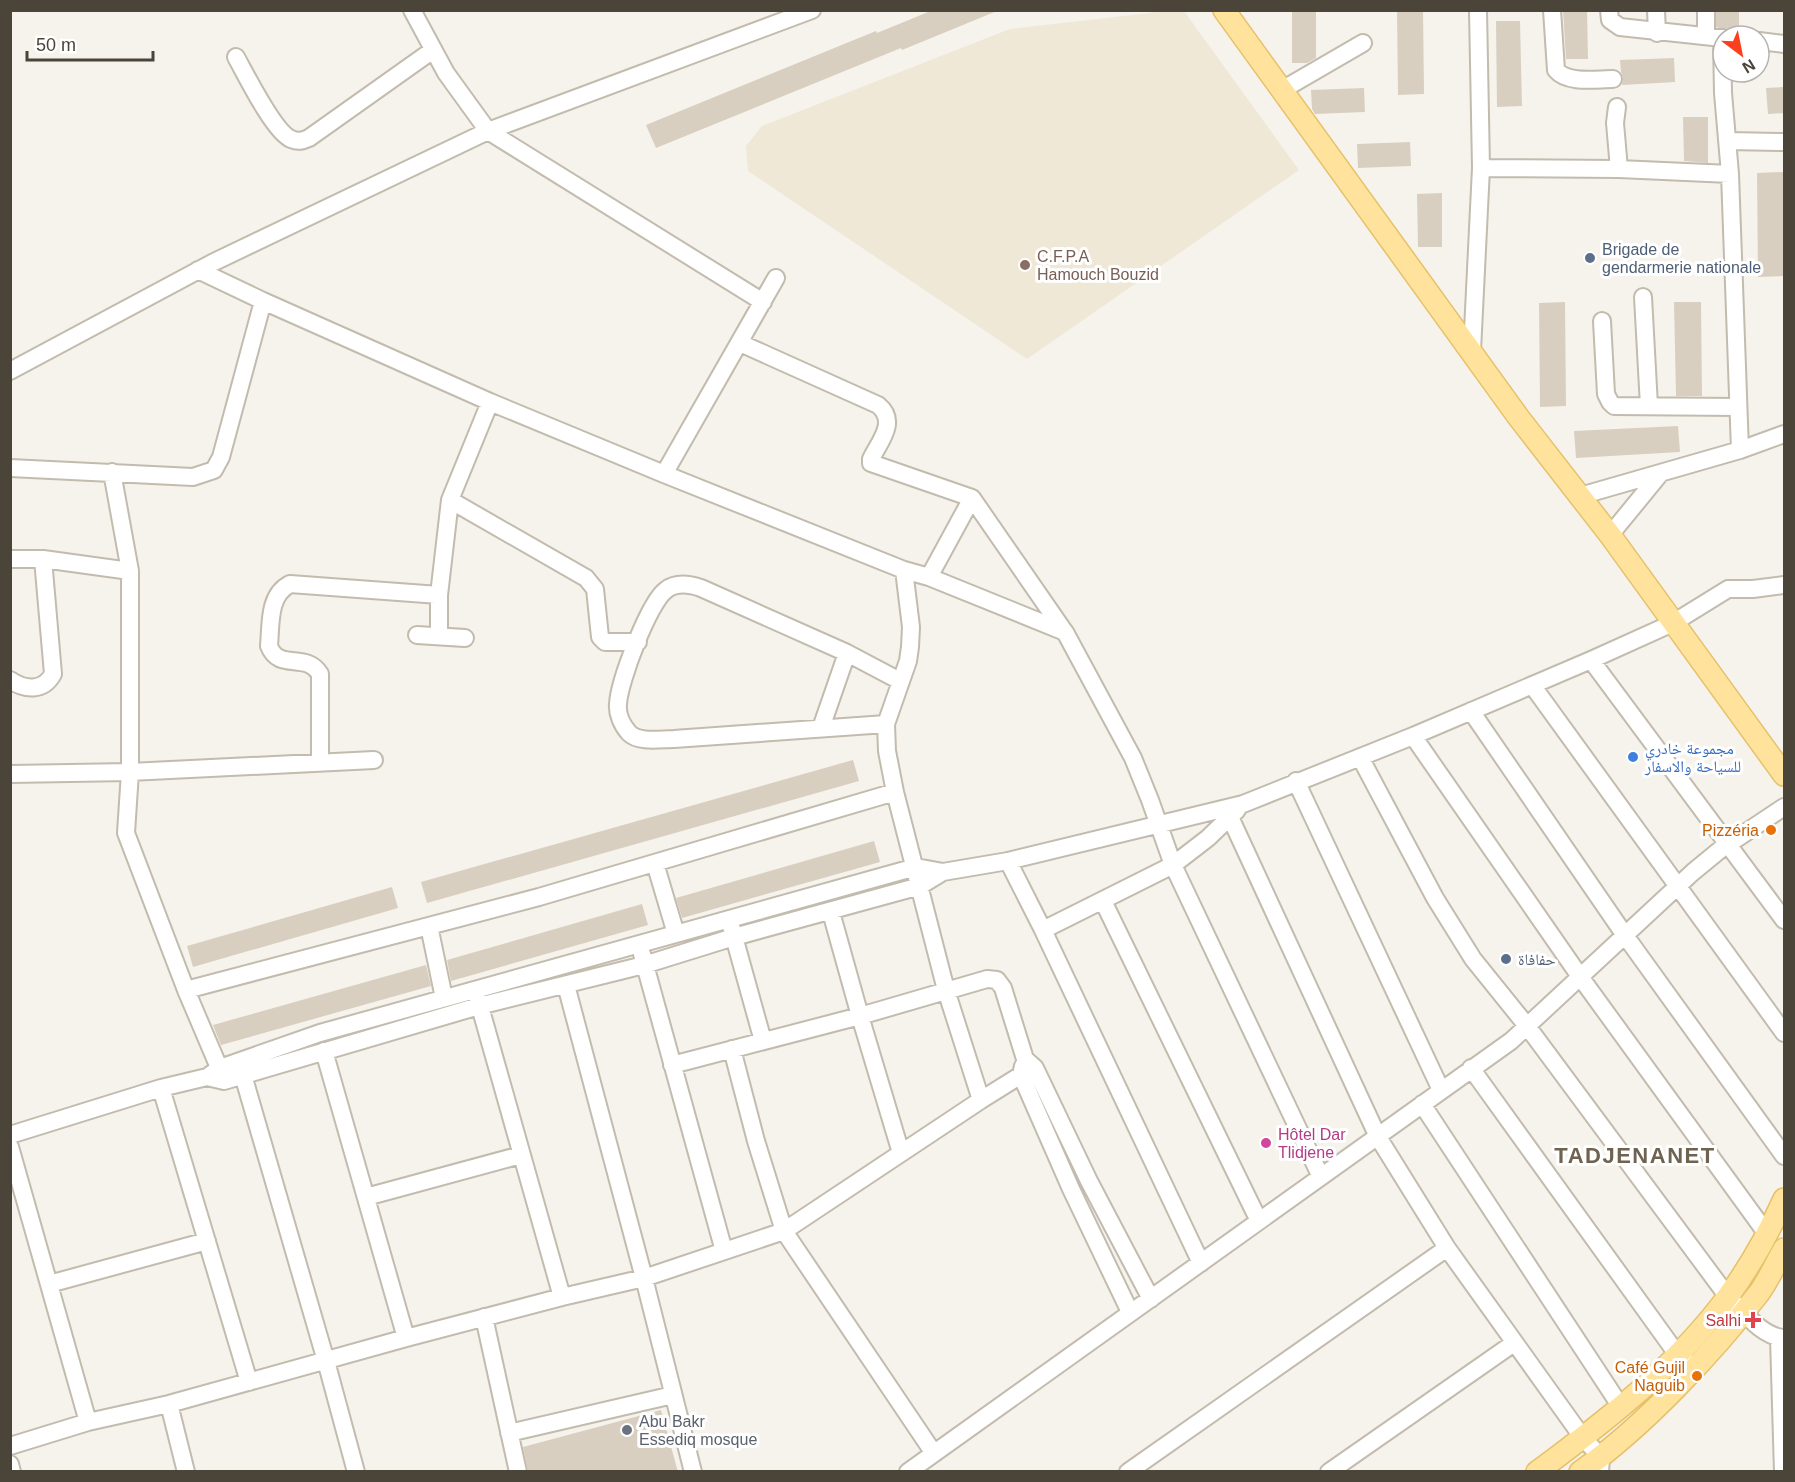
<svg xmlns="http://www.w3.org/2000/svg" width="1795" height="1482" viewBox="0 0 1795 1482" font-family="Helvetica,'Noto Naskh Arabic',sans-serif">
	<rect width="100%" height="100%" fill="#f6f3ec"/>
	<path fill="#efe8d6" d="M1184 11 1299 170 1027 359 748 171 746 146 762 126 1010 29 1150 13 1155 11Z"/>
	<path fill="#d8cfc1" d="M933 10 997 11 902 50 901 48 656 148 646 125 876 31 877 33Z
		M1292 10H1316V58L1307 63H1292Z
		M1397 10H1423L1424 94 1398 95Z
		M1563 10H1587L1588 59H1566Z
		M1716 10H1739V31H1729L1716 27Z
		M1496 21H1520L1522 106 1497 107Z
		M1674 58 1675 82 1622 85 1623 78 1621 72 1620 60Z
		M1785 87V113L1768 114 1766 88Z
		M1364 88 1365 112 1315 114 1312 109 1311 90Z
		M1683 117H1708V163L1684 161Z
		M1410 142 1411 166 1358 168 1357 144Z
		M1783 172 1784 276 1758 277 1757 173Z
		M1442 193V247H1418L1417 194Z
		M1565 302 1566 406 1540 407 1539 303Z
		M1674 302H1701L1702 396H1676Z
		M1678 426 1680 452 1576 458 1574 431Z
		M853 760 859 781 427 903 421 882Z
		M874 841 880 862 682 918 676 898Z
		M392 887 398 908 193 967 187 946Z
		M642 904 648 925 451 981 447 960Z
		M426 965 431 986 221 1045 216 1033 213 1025Z
		M661 1410 678 1472H528L523 1447Z"/>
	<g fill="none" stroke-linecap="round" stroke-linejoin="round">
		<defs>
			<path id="minor" d="M412 10 446 73 488 131 763 302
				M1552 10 1556 70C1568 84 1596 79 1613 79
				M1609 10 1610 20 1620 27 1722 38 1723 93 1730 174 1740 450
				M1656 10 1657 33
				M1706 36V10
				M1759 41 1784 44
				M236 57C246 75 274 132 291 139 298 142 302 141 309 138L433 50
				M1282 90 1363 43
				M1617 107 1615 123 1619 169
				M1728 141 1784 142
				M1481 168 1619 169 1730 174
				M198 270 263 301
				M1643 297 1649 406
				M1602 321 1606 394 1610 402 1614 406 1738 407
				M740 343 878 405C898 421 880 441 871 459V463L972 498 1064 631
				M1472 351 1481 168 1478 10
				M10 371 212 263 488 131 812 10
				M10 468 193 477 214 470 221 457 263 301 490 402 664 474 904 570 929 577 1065 632 1133 758 1150 800 1173 865 1321 1177
				M112 472 130 571V772L126 833 186 990 223 1077
				M664 474 776 278
				M1580 496 1740 450 1784 434
				M450 500 586 578 595 589 600 637 605 642H638
				M1610 535 1660 474
				M10 559H43L130 571
				M904 570 911 627 910 647 908 661 886 724 887 751 895 792 946 990 981 1100
				M929 577 972 498
				M417 635 465 638
				M439 636V595
				M1591 660 1784 920
				M10 680C25 690 43 692 53 674L43 559
				M1532 685 1784 1033
				M1471 711 1624 934 1784 1156
				M886 724 674 739C660 739 639 743 629 733 622 725 617 714 618 704 619 682 649 602 666 590 676 582 689 584 701 588L847 653 900 681
				M821 728 847 653
				M1413 736 1581 978 1767 1234
				M1360 757 1435 898 1473 959 1527 1026 1728 1297C1743 1311 1762 1337 1784 1338
				M320 762V674C306 651 279 672 269 646 271 624 268 595 290 584L439 595 450 500 490 402
				M10 774 130 772 374 760
				M1296 781 1441 1090
				M1230 817 1378 1137 1447 1248 1583 1438 1601 1457 1600 1472
				M1008 861 1043 930 1201 1263
				M655 863 676 934
				M1103 901 1259 1221
				M831 912 860 1016 901 1153
				M429 926 444 998
				M731 926 763 1041
				M1043 930 1173 865 1208 838 1237 810
				M642 954 724 1251
				M566 985 644 1278 693 1472
				M186 990 539 897 895 792
				M477 996 562 1297
				M732 1049 756 1141 784 1231 933 1452
				M324 1051 406 1338
				M672 1065 860 1016 987 979 997 980 1003 988 1025 1059 1035 1068 1089 1181 1151 1299
				M1023 1066 1021 1075 1071 1189 1130 1312
				M1471 1068 1677 1354 1687 1362
				M243 1075 326 1361 356 1472
				M207 1077 224 1081 479 1006 644 965 734 937 920 886 943 872
				M161 1088 249 1382
				M1422 1104 1621 1407
				M10 1135 161 1088 207 1077 220 1068 320 1033 916 867 943 872 1008 861 1243 804 1413 736 1591 660 1673 623 1728 589H1753L1784 585
				M10 1147 88 1422
				M366 1197 521 1155
				M49 1284 207 1241
				M484 1317 518 1472
				M1779 1338 1783 1472
				M169 1404 186 1472
				M509 1433 673 1395
				M10 1446 88 1422 169 1404 406 1338 562 1297 644 1278 784 1231 981 1100 1021 1075 1035 1068
				M10 1464 12 1472
				M908 1472 1511 1041 1693 872 1721 849 1784 807
				M1128 1472 1447 1248
				M1329 1472 1514 1343"/>
			<path id="major" d="M1224 10 1519 418 1610 535 1784 775
				M1537 1472C1606 1421 1679 1364 1729 1295 1751 1265 1769 1232 1784 1199
				M1580 1472C1643 1427 1712 1354 1759 1293 1769 1279 1776 1263 1784 1249"/>
		</defs>
		<use href="#minor" stroke="#c2bbae" stroke-width="20"/>
		<use href="#major" stroke="#e6c16a" stroke-width="24"/>
		<use href="#minor" stroke="#fff" stroke-width="16"/>
		<use href="#major" stroke="#ffe39c" stroke-width="21"/>
	</g>
	<g fill="#5c6f8a" stroke="#fff" stroke-width="2">
		<circle cx="1590" cy="258" r="6"/>
		<circle cx="1506" cy="959" r="6"/>
	</g>
	<circle fill="#8d6e63" stroke="#fff" stroke-width="2" cx="1025" cy="265" r="6"/>
	<circle fill="#3f7fe0" stroke="#fff" stroke-width="2" cx="1633" cy="757" r="6"/>
	<g fill="#e8710a" stroke="#fff" stroke-width="2">
		<circle cx="1771" cy="830" r="6"/>
		<circle cx="1697" cy="1376" r="6"/>
	</g>
	<circle fill="#d1479c" stroke="#fff" stroke-width="2" cx="1266" cy="1143" r="6"/>
	<path fill="#e0444e" stroke="#fff" stroke-width="2" d="M1750 1311h6v6h6v6h-6v6h-6v-6h-6v-6h6z"/>
	<circle fill="#6b7280" stroke="#fff" stroke-width="2" cx="627" cy="1430" r="6"/>
	<g text-anchor="middle" stroke-width="6" stroke-linejoin="round" paint-order="stroke">
		<g font-size="16" fill="#4e5e75" stroke="#fff" text-anchor="start">
			<text x="1602" y="255">Brigade de<tspan x="1602" dy="18">gendarmerie nationale</tspan></text>
			<text x="1518" y="965">حفافاة</text>
		</g>
		<g font-size="16" fill="#785e54" stroke="#fff" text-anchor="start">
			<text x="1037" y="262">C.F.P.A<tspan x="1037" dy="18">Hamouch Bouzid</tspan></text>
		</g>
		<g font-size="16" fill="#366cbe" stroke="#fff" text-anchor="start">
			<text x="1645" y="754">مجموعة خادري<tspan x="1645" dy="18">للسياحة والاسفار</tspan></text>
		</g>
		<g font-size="16" fill="#c56008" stroke="#fff" text-anchor="end">
			<text x="1759" y="836">Pizzéria</text>
			<text x="1685" y="1373">Café Gujil<tspan x="1685" dy="18">Naguib</tspan></text>
		</g>
		<g font-size="16" fill="#b23c85" stroke="#fff" text-anchor="start">
			<text x="1278" y="1140">Hôtel Dar<tspan x="1278" dy="18">Tlidjene</tspan></text>
		</g>
		<g font-size="16" fill="#be3a42" stroke="#fff" text-anchor="end">
			<text x="1741" y="1326">Salhi</text>
		</g>
		<g font-size="16" fill="#5b616d" stroke="#fff" text-anchor="start">
			<text x="639" y="1427">Abu Bakr<tspan x="639" dy="18">Essediq mosque</tspan></text>
		</g>
		<g font-size="22" font-weight="bold" letter-spacing="1.5" fill="#6e6250" stroke="#fff">
			<text x="1635" y="1163">TADJENANET</text>
		</g>
	</g>
	<rect width="1795" height="1482" fill="none" stroke="#4b4439" stroke-width="24"/>
	<g transform="translate(1741 54) rotate(148)"><circle r="28" fill="#ffffff" stroke="#b7b4b0" stroke-width="1.5"/>
	<path d="M0-4.5L10 22L0 15L-10 22Z" fill="#fc3f1d"/>
	<text y="-9" font-size="16" font-weight="bold" text-anchor="middle" fill="#4b4439">N</text>
	</g>
	<path d="M27 51v9h126v-9" fill="none" stroke="#4b4439" stroke-width="3"/>
	<text x="36" y="51" font-size="18" fill="#4b4439" stroke="#ffffff" stroke-width="4.5" paint-order="stroke">50 m</text>
</svg>
